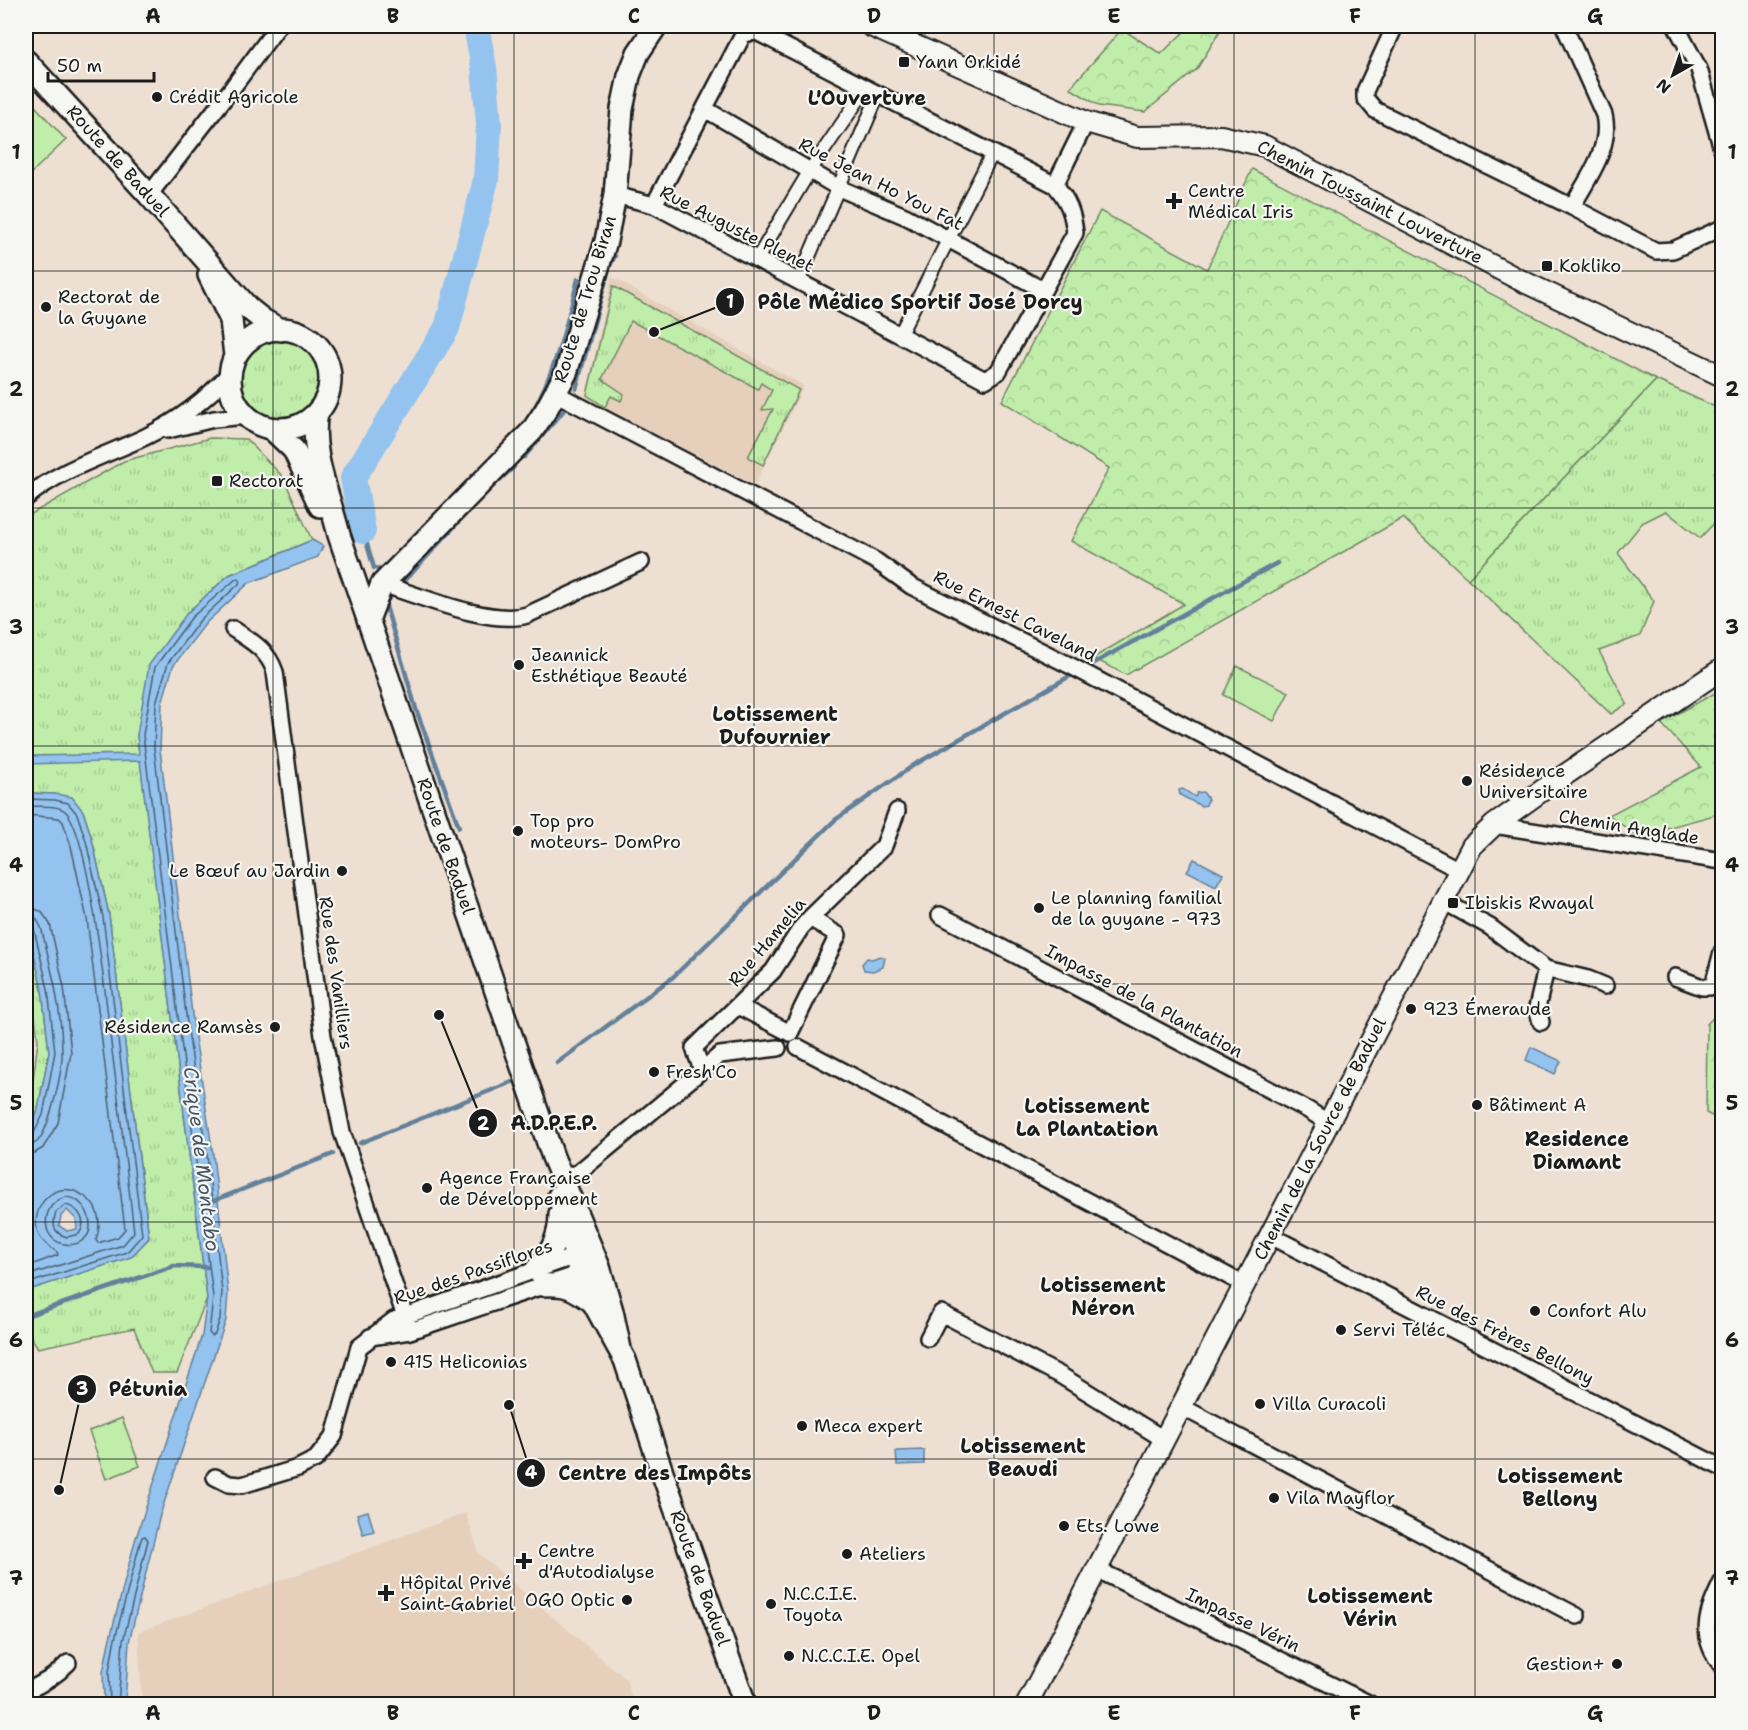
<svg xmlns="http://www.w3.org/2000/svg" width="1748" height="1730" viewBox="0 0 1748 1730" font-family="'Shantell Sans',sans-serif">
	<defs>
		<pattern id="grass-tufts" width="24" height="20" patternUnits="userSpaceOnUse" patternTransform="scale(1.5)"><rect width="24" height="20" fill="#c1edaa"/><path d="M3 7l-1-3M5 7V3M7 7l1-3M15 17l-1-3M17 17v-4M19 17l1-3" fill="none" stroke="#a5cb92"/></pattern>
		<pattern id="forest-crowns" width="20" height="18" patternUnits="userSpaceOnUse" patternTransform="scale(1.5)"><rect width="20" height="18" fill="#c1edaa"/><path d="M2 6a3 3 0 1 1 6 0M12 15a3 3 0 1 1 6 0" fill="none" stroke="#a5cb92"/></pattern>
	</defs>
	<rect width="100%" height="100%" fill="#ede0d2"/>
	<filter id="ink" filterUnits="userSpaceOnUse"><feTurbulence type="fractalNoise" baseFrequency=".0167" numOctaves="2"/><feDisplacementMap in="SourceGraphic" scale="12" xChannelSelector="R" yChannelSelector="G"/><feConvolveMatrix kernelMatrix="1 2 1 2 8 2 1 2 1" color-interpolation-filters="sRGB"/></filter>
	<g filter="url(#ink)">
		<path fill="#e6d0bc" d="M612 277 804 386 755 485 585 398Z
			M466 1513 479 1554 626 1679 634 1704H142L138 1632Z"/>
		<path fill="url(#grass-tufts)" stroke="#6e8463" stroke-width="1.5" d="M613 286 799 390 763 465 748 457 773 409 762 410 772 390 761 383 758 389 631 321 602 379 624 394 621 401 611 396 605 407 587 395Z
			M237 379a41 41 0 1 1 82 0a41 41 0 1 1-82 0Z
			M1656 380 1722 410V515L1700 538 1666 511 1642 523 1618 553 1654 601 1640 636 1599 651 1627 704 1611 714 1468 579Z
			M210 438 246 439 283 477 312 540 229 575 187 613 137 735 207 1298 177 1373H152L134 1328 38 1348 26 1329V1291L130 1257 149 1238 109 915 92 839 83 811 55 794 26 793V517L124 461Z
			M26 917 42 990 49 1052 37 1114 26 1137V1109L32 1088 38 1041 34 1008 26 970Z"/>
		<path fill="url(#forest-crowns)" stroke="#6e8463" stroke-width="1.5" d="M1190 26H1223L1197 69 1145 112 1099 106 1070 88 1122 29 1161 54Z
			M1252 169 1656 380 1468 579 1403 518 1126 675 1093 658 1184 604 1071 541 1109 468 1002 401 1100 211 1207 269Z
			M1722 689V813L1637 836 1609 815 1701 767 1661 723Z
			M1722 1008V1121L1706 1113 1707 1024Z"/>
		<path fill="#c1edaa" stroke="#6e8463" stroke-width="1.5" d="M26 96 66 140 26 178Z
			M1237 666 1289 692 1274 721 1223 695Z
			M122 1418 140 1466 106 1479 89 1431Z"/>
		<path fill="#94c3ef" stroke="#64809b" stroke-width="1.5" fill-rule="evenodd" d="M312 540 323 546 318 557 249 583 206 623 173 666 162 703 160 749 194 1030 213 1154 228 1292 226 1320 160 1515 129 1642 125 1704H104L103 1672 109 1642 135 1541 202 1335 207 1298 140 761 26 764V756L139 754 137 735 149 665 187 613 229 575Z
			M1183 789 1195 797 1197 793 1203 792 1208 799 1206 805 1201 806 1180 795 1179 790Z
			M26 793 55 794 72 797 83 811 92 839 109 915 149 1238 131 1257 26 1291V1137L37 1114 49 1052 42 990 26 917ZM67 1210 76 1219 77 1229 67 1231 59 1226 61 1216Z
			M1194 859 1223 874 1216 886 1187 871Z
			M880 956 885 958 883 967 873 971 864 970 862 964 867 958 872 959Z
			M1531 1047 1561 1061 1555 1074 1526 1060Z
			M924 1450V1464L897 1465 896 1451Z
			M368 1511 374 1531 363 1534 357 1514Z"/>
		<g fill="none" stroke-linecap="round" stroke-linejoin="round">
			<path stroke="#4c5f70" stroke-width="1.5" d="M236 579 240 580 239 584 201 619 168 663 156 703 154 748 188 1031 207 1155 222 1292 220 1319 215 1334 212 1336 209 1333 213 1297 143 735 155 667 192 617Z
				M26 799 55 800 68 803 77 814 86 841 103 917 142 1235 127 1252 26 1284
				M26 806C37 807 57 804 65 811 90 833 107 1011 112 1051 120 1111 127 1172 134 1232L123 1245 26 1276
				M26 815 59 818 63 822 71 846 87 919 125 1229 118 1237 98 1243 96 1240C101 1227 100 1211 90 1201 57 1169 25 1211 40 1237 44 1244 51 1248 57 1252L58 1255 26 1267
				M26 907 41 911 50 924 64 987 71 1053 58 1123 43 1148 35 1153 26 1154
				M26 916 36 918 41 927C51 967 62 1009 62 1051 63 1070 50 1127 38 1141 35 1144 31 1145 26 1145
				M26 923 31 924 34 929 48 989 55 1052 43 1115 33 1135 26 1138
				M66 1197C81 1198 90 1212 90 1226 90 1253 40 1251 47 1216 49 1206 56 1200 66 1197Z
				M66 1205C79 1208 88 1222 79 1234L67 1237C53 1233 52 1225 56 1212Z
				M110 1704 109 1672 114 1643 140 1543 142 1537 145 1536 148 1540 123 1641 118 1704"/>
			<path stroke="#64809b" stroke-width="4.5" d="M576 389 610 265 615 256
				M530 416C555 373 566 327 578 279
				M524 457 564 410
				M489 489 514 467
				M363 531 374 568 386 570
				M401 585 473 506
				M391 596 385 603 416 709 459 827
				M1085 668 1277 563
				M557 1063 673 977 835 820 914 765 1077 672
				M360 1143 512 1082
				M213 1201 333 1154
				M26 1316 174 1266 207 1267"/>
			<path stroke="#94c3ef" stroke-width="26" d="M363 531 353 478 447 328 486 180 489 124 484 67 476 26"/>
			<defs>
				<path id="pedestrian" d="M757 259 809 172 867 87
					M798 282 879 93
					M899 336 993 152"/>
				<path id="minor" d="M1395 26 1365 91V98L1375 110 1572 207 1656 251 1673 250 1722 228
					M1564 26 1604 115C1612 148 1587 179 1572 207
					M1676 26 1699 69 1722 149
					M705 109 839 188 907 217 1043 290
					M1055 185 1086 122
					M149 195 233 87 278 26
					M615 195 654 205 985 380 998 372 1075 233C1073 213 1068 200 1055 185L755 31 743 35 654 205
					M555 393 876 561 911 586 1073 667 1459 870
					M168 430 214 419 246 416
					M26 498C60 469 105 456 145 437 178 421 206 400 230 373
					M382 584C420 596 491 626 527 615L641 562
					M233 629C251 641 268 650 275 672L323 1036 342 1132 410 1331
					M1494 825 1722 861
					M1443 901 1490 927 1546 969 1537 1008 1541 1022
					M940 915 1308 1110 1329 1123
					M1546 969 1588 979 1605 986
					M1675 977 1702 987H1710L1714 982 1722 952
					M738 1006 790 1033 838 935 810 918
					M798 1047 1245 1285
					M702 1070 694 1048 773 971 801 928 810 918 884 846 897 811
					M562 1178 579 1172 720 1055 778 1048
					M1271 1236 1722 1468
					M370 1337 410 1331 590 1270
					M928 1338 941 1313 1060 1375 1165 1440
					M1182 1407 1577 1616
					M215 1477 229 1484 242 1485 298 1468 316 1459 334 1436 359 1347 394 1320 584 1253
					M1098 1570 1370 1704
					M1722 1582C1707 1613 1698 1636 1722 1666
					M26 1691C43 1684 56 1676 68 1663"/>
				<path id="tertiary" d="M871 26 1086 122 1137 137 1221 136 1265 146 1516 278 1722 376
					M1027 1704 1472 846 1494 825 1547 787 1722 669"/>
				<path id="secondary" d="M26 61 149 195 248 308 263 320 281 330
					M209 275 231 320 235 356
					M230 379a50 50 0 1 1 100 0a50 50 0 1 1-100 0Z
					M317 413C309 451 330 497 339 535L553 1157 599 1267 612 1311 620 1349
					M272 429 294 450 320 506
					M368 620 382 584 532 431 546 410 566 373 606 241 615 195 622 109 629 76 638 53 656 26
					M559 1196 580 1273 593 1302 625 1360 661 1469 745 1704
					M536 1270C551 1253 560 1238 560 1214
					M542 1285C567 1284 573 1287 593 1302"/>
			</defs>
			<use href="#pedestrian" stroke="#1c1c1c" stroke-width="16"/>
			<use href="#minor" stroke="#1c1c1c" stroke-width="20"/>
			<use href="#tertiary" stroke="#1c1c1c" stroke-width="24"/>
			<use href="#secondary" stroke="#1c1c1c" stroke-width="26"/>
			<use href="#pedestrian" stroke="#f6f6f2" stroke-width="12"/>
			<use href="#minor" stroke="#f6f6f2" stroke-width="15"/>
			<use href="#tertiary" stroke="#f6f6f2" stroke-width="20"/>
			<use href="#secondary" stroke="#f6f6f2" stroke-width="21"/>
		</g>
	</g>
	<path fill="none" stroke="#1c1c1c" stroke-width="1.5" stroke-opacity="0.55" d="M273 26V1704M514 26V1704M754 26V1704M994 26V1704M1234 26V1704M1475 26V1704M26 271H1722M26 508H1722M26 746H1722M26 984H1722M26 1222H1722M26 1459H1722"/>
	<g fill="#1c1c1c" stroke="#f6f6f2" stroke-width="2">
		<rect x="898" y="56" width="12" height="12" rx="3"/>
		<circle cx="157" cy="97" r="6"/>
		<path d="M1171 192h6v6h6v6h-6v6h-6v-6h-6v-6h6z"/>
		<rect x="1541" y="260" width="12" height="12" rx="3"/>
		<circle cx="46" cy="307" r="6"/>
		<rect x="211" y="475" width="12" height="12" rx="3"/>
		<circle cx="519" cy="665" r="6"/>
		<circle cx="1467" cy="781" r="6"/>
		<circle cx="518" cy="831" r="6"/>
		<circle cx="342" cy="871" r="6"/>
		<rect x="1447" y="897" width="12" height="12" rx="3"/>
		<circle cx="1039" cy="908" r="6"/>
		<circle cx="1411" cy="1009" r="6"/>
		<circle cx="275" cy="1027" r="6"/>
		<circle cx="654" cy="1072" r="6"/>
		<circle cx="1477" cy="1105" r="6"/>
		<circle cx="427" cy="1188" r="6"/>
		<circle cx="1535" cy="1311" r="6"/>
		<circle cx="1341" cy="1330" r="6"/>
		<circle cx="391" cy="1362" r="6"/>
		<circle cx="1260" cy="1404" r="6"/>
		<circle cx="802" cy="1426" r="6"/>
		<circle cx="1274" cy="1498" r="6"/>
		<circle cx="1064" cy="1526" r="6"/>
		<circle cx="847" cy="1554" r="6"/>
		<path d="M521 1552h6v6h6v6h-6v6h-6v-6h-6v-6h6z"/>
		<path d="M383 1584h6v6h6v6h-6v6h-6v-6h-6v-6h6z"/>
		<circle cx="627" cy="1600" r="6"/>
		<circle cx="771" cy="1604" r="6"/>
		<circle cx="789" cy="1656" r="6"/>
		<circle cx="1617" cy="1664" r="6"/>
	</g>
	<g text-anchor="middle" stroke-width="4.5" stroke-linejoin="round" paint-order="stroke">
		<g font-size="18" fill="#1c1c1c" stroke="#f6f6f2" text-anchor="start">
			<text x="916" y="68">Yann Orkidé</text>
			<text x="169" y="103">Crédit Agricole</text>
			<text x="1188" y="197">Centre<tspan x="1188" dy="21">Médical Iris</tspan></text>
			<text x="1559" y="272">Kokliko</text>
			<text x="58" y="303">Rectorat de<tspan x="58" dy="21">la Guyane</tspan></text>
			<text x="229" y="487">Rectorat</text>
			<text x="531" y="661">Jeannick<tspan x="531" dy="21">Esthétique Beauté</tspan></text>
			<text x="1479" y="777">Résidence<tspan x="1479" dy="21">Universitaire</tspan></text>
			<text x="530" y="827">Top pro<tspan x="530" dy="21">moteurs- DomPro</tspan></text>
			<text x="330" y="877" text-anchor="end">Le Bœuf au Jardin</text>
			<text x="1051" y="904">Le planning familial<tspan x="1051" dy="21">de la guyane - 973</tspan></text>
			<text x="1465" y="909">Ibiskis Rwayal</text>
			<text x="1423" y="1015">923 Émeraude</text>
			<text x="263" y="1033" text-anchor="end">Résidence Ramsès</text>
			<text x="666" y="1078">Fresh'Co</text>
			<text x="1489" y="1111">Bâtiment A</text>
			<text x="439" y="1184">Agence Française<tspan x="439" dy="21">de Développement</tspan></text>
			<text x="1547" y="1317">Confort Alu</text>
			<text x="1353" y="1336">Servi Téléc</text>
			<text x="403" y="1368">415 Heliconias</text>
			<text x="1272" y="1410">Villa Curacoli</text>
			<text x="814" y="1432">Meca expert</text>
			<text x="1286" y="1504">Vila Mayflor</text>
			<text x="1076" y="1532">Ets. Lowe</text>
			<text x="538" y="1557">Centre<tspan x="538" dy="21">d'Autodialyse</tspan></text>
			<text x="859" y="1560">Ateliers</text>
			<text x="400" y="1589">Hôpital Privé<tspan x="400" dy="21">Saint-Gabriel</tspan></text>
			<text x="783" y="1600">N.C.C.I.E.<tspan x="783" dy="21">Toyota</tspan></text>
			<text x="615" y="1606" text-anchor="end">OGO Optic</text>
			<text x="801" y="1662">N.C.C.I.E. Opel</text>
			<text x="1605" y="1670" text-anchor="end">Gestion+</text>
		</g>
		<g font-size="18" fill="#1c1c1c" stroke="#f6f6f2">
			<text transform="translate(118 161) rotate(48)" y="6">Route de Baduel</text>
			<text transform="translate(881 184) rotate(27)" y="6">Rue Jean Ho You Fat</text>
			<text transform="translate(1370 202) rotate(27)" y="6">Chemin Toussaint Louverture</text>
			<text transform="translate(737 229) rotate(27)" y="6">Rue Auguste Plenet</text>
			<text transform="translate(585 299) rotate(-73)" y="6">Route de Trou Biran</text>
			<text transform="translate(1015 616) rotate(27)" y="6">Rue Ernest Caveland</text>
			<text transform="translate(1629 827) rotate(9)" y="6">Chemin Anglade</text>
			<text transform="translate(446 846) rotate(71)" y="6">Route de Baduel</text>
			<text transform="translate(767 942) rotate(-50)" y="6">Rue Hamelia</text>
			<text transform="translate(336 973) rotate(82)" y="6">Rue des Vanilliers</text>
			<text transform="translate(1144 1001) rotate(28)" y="6">Impasse de la Plantation</text>
			<text transform="translate(1320 1139) rotate(-63)" y="6">Chemin de la Source de Baduel</text>
			<text transform="translate(473 1272) rotate(-19)" y="6">Rue des Passiflores</text>
			<text transform="translate(1505 1335) rotate(27)" y="6">Rue des Frères Bellony</text>
			<text transform="translate(700 1578) rotate(70)" y="6">Route de Baduel</text>
			<text transform="translate(1243 1620) rotate(26)" y="6">Impasse Vérin</text>
		</g>
		<g font-size="20" font-weight="bold" fill="#1c1c1c" stroke="#f6f6f2">
			<text x="867" y="105">L'Ouverture</text>
			<text x="775" y="721">Lotissement<tspan x="775" dy="23">Dufournier</tspan></text>
			<text x="1087" y="1113">Lotissement<tspan x="1087" dy="23">La Plantation</tspan></text>
			<text x="1577" y="1146">Residence<tspan x="1577" dy="23">Diamant</tspan></text>
			<text x="1103" y="1292">Lotissement<tspan x="1103" dy="23">Néron</tspan></text>
			<text x="1023" y="1453">Lotissement<tspan x="1023" dy="23">Beaudi</tspan></text>
			<text x="1560" y="1483">Lotissement<tspan x="1560" dy="23">Bellony</tspan></text>
			<text x="1370" y="1603">Lotissement<tspan x="1370" dy="23">Vérin</tspan></text>
		</g>
		<g font-size="20" font-style="italic" fill="#465666" stroke="#f6f6f2">
			<text transform="translate(202 1159) rotate(83)" y="7">Crique de Montabo</text>
		</g>
	</g>
	<path fill="none" stroke="#1c1c1c" stroke-width="2" d="M654 332L730 302M439 1015L483 1123M59 1490L82 1389M509 1405L531 1473"/>
	<g fill="#1c1c1c" stroke="#f6f6f2" stroke-width="2">
		<circle cx="654" cy="332" r="6"/>
		<circle cx="439" cy="1015" r="6"/>
		<circle cx="59" cy="1490" r="6"/>
		<circle cx="509" cy="1405" r="6"/>
		<circle cx="730" cy="302" r="15"/>
		<circle cx="483" cy="1123" r="15"/>
		<circle cx="82" cy="1389" r="15"/>
		<circle cx="531" cy="1473" r="15"/>
	</g>
	<g font-size="18" text-anchor="middle" font-weight="bold" fill="#fff">
		<text x="730" y="308">1</text>
		<text x="483" y="1130">2</text>
		<text x="82" y="1395">3</text>
		<text x="531" y="1479">4</text>
	</g>
	<g font-size="20" text-anchor="middle" font-weight="bold" fill="#1c1c1c" stroke="#f6f6f2" stroke-width="4.5" stroke-linejoin="round" paint-order="stroke">
		<text x="920" y="309">Pôle Médico Sportif José Dorcy</text>
		<text x="554" y="1130">A.D.P.E.P.</text>
		<text x="148" y="1396">Pétunia</text>
		<text x="655" y="1480">Centre des Impôts</text>
	</g>
	<rect width="1748" height="1730" fill="none" stroke="#f6f6f2" stroke-width="66"/>
	<g transform="translate(1673 75) rotate(220)" stroke="#f6f6f2" stroke-width="4.5" paint-order="stroke">
	<path d="M0-4.5L10 22L0 15L-10 22Z" fill="#1c1c1c"/>
	<text y="-9" font-size="16" font-weight="bold" text-anchor="middle" fill="#1c1c1c">N</text>
	</g>
	<path d="M48 72v9h106v-9" fill="none" stroke="#1c1c1c" stroke-width="3"/>
	<text x="57" y="72" font-size="18" fill="#1c1c1c" stroke="#f6f6f2" stroke-width="4.5" paint-order="stroke">50 m</text>
	<rect x="33" y="33" width="1682" height="1664" fill="none" stroke="#1c1c1c" stroke-width="2"/>
	<g font-size="20" text-anchor="middle" font-weight="bold" fill="#1c1c1c">
		<text x="153" y="23">A</text>
		<text x="393" y="23">B</text>
		<text x="634" y="23">C</text>
		<text x="874" y="23">D</text>
		<text x="1114" y="23">E</text>
		<text x="1355" y="23">F</text>
		<text x="1595" y="23">G</text>
		<text x="16" y="159">1</text>
		<text x="1732" y="159">1</text>
		<text x="16" y="396">2</text>
		<text x="1732" y="396">2</text>
		<text x="16" y="634">3</text>
		<text x="1732" y="634">3</text>
		<text x="16" y="872">4</text>
		<text x="1732" y="872">4</text>
		<text x="16" y="1110">5</text>
		<text x="1732" y="1110">5</text>
		<text x="16" y="1347">6</text>
		<text x="1732" y="1347">6</text>
		<text x="16" y="1585">7</text>
		<text x="1732" y="1585">7</text>
		<text x="153" y="1720">A</text>
		<text x="393" y="1720">B</text>
		<text x="634" y="1720">C</text>
		<text x="874" y="1720">D</text>
		<text x="1114" y="1720">E</text>
		<text x="1355" y="1720">F</text>
		<text x="1595" y="1720">G</text>
	</g>
</svg>
